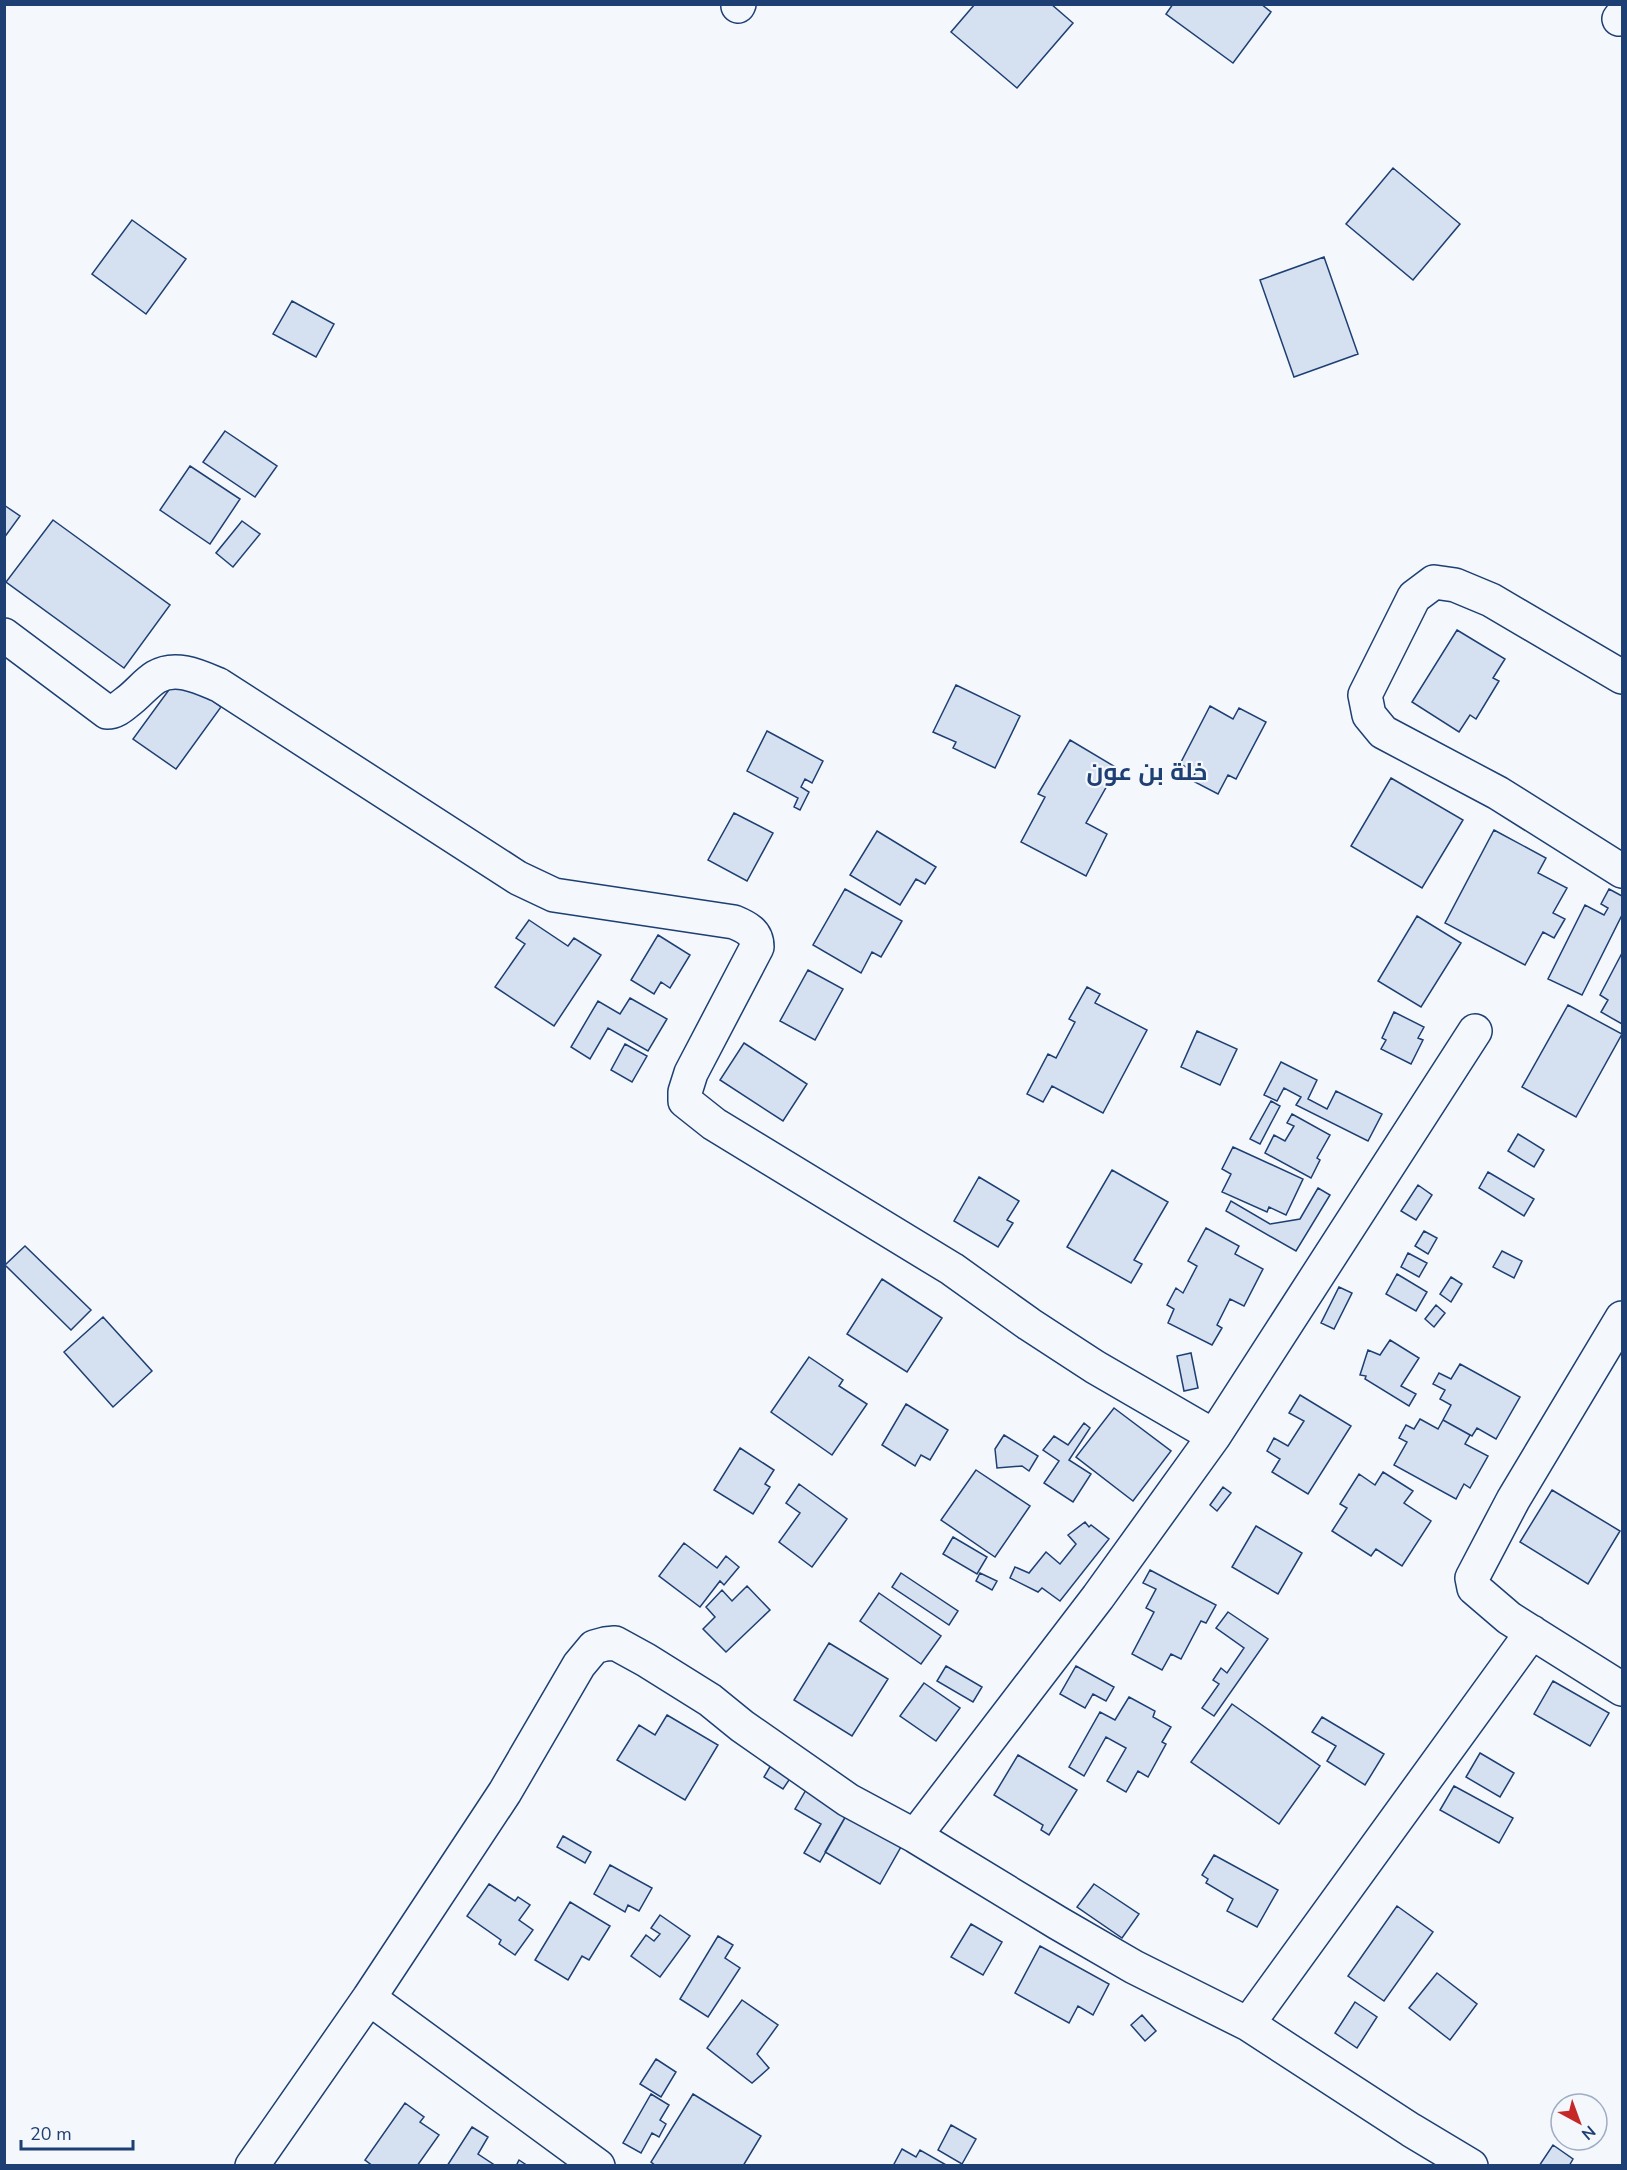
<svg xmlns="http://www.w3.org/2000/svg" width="1627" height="2170" viewBox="0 0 1627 2170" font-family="'Nunito Sans',Cairo,sans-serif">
	<rect width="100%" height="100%" fill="#f4f7fb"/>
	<path fill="#d5e0f0" stroke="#1d3f73" stroke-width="1.5" d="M975 4H1051L1073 23 1017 88 951 32Z
		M1173 4H1261L1271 12 1233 63 1166 14Z
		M1393 168 1460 224 1413 280 1346 224Z
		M132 220 186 259 146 314 92 274Z
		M1324 257 1358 354 1294 377 1260 280Z
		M292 301 334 324 316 357 273 334Z
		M225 431 277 466 255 497 203 462Z
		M190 466 240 499 210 544 160 510Z
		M4 505 20 516 4 538Z
		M53 520 170 605 124 668 6 582Z
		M242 521 260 534 233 567 216 553Z
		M1457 630 1505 659 1493 678 1499 681 1476 719 1470 715 1459 732 1412 702Z
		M179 676 221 707 176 769 133 739Z
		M956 685 1020 716 995 768 953 748 956 742 933 732Z
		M1210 706 1233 719 1239 708 1266 722 1236 779 1228 775 1218 794 1191 780 1196 772 1180 764Z
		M767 731 823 761 812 783 805 779 801 787 809 792 800 810 794 807 798 798 747 771Z
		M1070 740 1117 768 1086 823 1107 834 1086 876 1021 842 1045 797 1038 794Z
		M1391 778 1463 820 1422 888 1351 846Z
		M734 813 773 833 747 881 708 860Z
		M1494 830 1546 858 1538 873 1567 888 1553 913 1565 919 1554 938 1543 932 1525 965 1445 923Z
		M877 831 936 867 925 884 916 879 900 905 850 875Z
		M845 889 902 921 881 957 872 952 861 973 813 945Z
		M1609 889 1622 896V915L1582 995 1548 979 1585 905 1604 915 1608 908 1601 904Z
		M1417 916 1461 943 1421 1007 1378 981Z
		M529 920 568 946 574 938 601 955 554 1026 495 987 525 944 516 938Z
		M658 935 690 955 670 988 661 982 654 994 631 980Z
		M1622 953V1024L1601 1012 1608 1000 1600 995Z
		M808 970 843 989 815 1040 780 1021Z
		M1087 987 1100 994 1095 1003 1147 1030 1103 1113 1052 1086 1043 1102 1027 1094 1048 1054 1056 1058 1075 1022 1069 1019Z
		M630 998 667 1019 648 1051 608 1028 590 1059 571 1047 598 1001 620 1014Z
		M1568 1005 1622 1034 1576 1117 1522 1087Z
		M1394 1012 1424 1027 1418 1038 1423 1040 1411 1064 1381 1049 1386 1040 1382 1038Z
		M1197 1031 1237 1049 1220 1085 1181 1067Z
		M744 1043 807 1084 783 1121 720 1080Z
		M625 1044 647 1056 632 1082 611 1070Z
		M1281 1062 1317 1080 1308 1099 1327 1109 1336 1091 1382 1114 1368 1141 1296 1105 1301 1097 1284 1088 1277 1101 1264 1095Z
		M1271 1101 1280 1106 1260 1144 1250 1139Z
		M1292 1114 1330 1135 1317 1158 1320 1160 1311 1178 1265 1153 1274 1135 1285 1141 1294 1126 1287 1123Z
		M1518 1134 1544 1150 1534 1167 1508 1151Z
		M1233 1147 1303 1179 1286 1215 1269 1207 1267 1212 1222 1192 1231 1174 1222 1169Z
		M1112 1170 1168 1202 1134 1260 1142 1264 1131 1283 1067 1247Z
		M1488 1172 1534 1199 1524 1216 1479 1188Z
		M979 1177 1019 1201 1007 1220 1013 1223 998 1247 954 1221Z
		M1418 1185 1432 1195 1416 1220 1401 1211Z
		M1318 1188 1330 1195 1296 1251 1226 1211 1231 1201 1270 1224 1300 1219Z
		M1206 1228 1239 1246 1235 1254 1263 1269 1244 1306 1230 1299 1217 1325 1222 1328 1212 1345 1168 1323 1174 1309 1167 1305 1176 1288 1183 1293 1197 1266 1188 1261Z
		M1424 1231 1437 1238 1428 1254 1415 1246Z
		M25 1246 91 1310 71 1330 5 1265Z
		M1502 1251 1522 1261 1514 1278 1493 1267Z
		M1408 1253 1427 1263 1419 1277 1401 1267Z
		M1397 1274 1427 1292 1416 1311 1386 1294Z
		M1451 1277 1462 1284 1451 1302 1440 1294Z
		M882 1279 942 1318 907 1372 847 1334Z
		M1339 1287 1352 1293 1334 1329 1321 1323Z
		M1436 1305 1445 1313 1434 1327 1425 1319Z
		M103 1317 152 1371 113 1407 64 1352Z
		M1390 1340 1419 1358 1401 1386 1416 1394 1409 1406 1365 1379 1366 1376 1360 1375 1368 1350 1380 1355Z
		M1191 1353 1198 1388 1184 1391 1177 1356Z
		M809 1357 843 1380 839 1386 867 1404 832 1455 771 1412Z
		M1460 1364 1520 1397 1496 1439 1477 1428 1472 1436 1443 1420 1451 1405 1440 1399 1445 1390 1433 1384 1439 1373 1451 1379Z
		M1300 1395 1351 1426 1308 1494 1272 1472 1280 1459 1267 1451 1274 1438 1288 1446 1304 1421 1289 1413Z
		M906 1404 948 1430 930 1460 921 1455 915 1466 882 1445Z
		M1114 1408 1171 1451 1133 1501 1076 1457Z
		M1420 1419 1438 1429 1443 1420 1470 1435 1465 1444 1488 1456 1470 1488 1464 1484 1456 1499 1394 1465 1407 1442 1399 1438 1406 1425 1414 1429Z
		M1084 1423 1090 1428 1069 1460 1091 1474 1073 1502 1044 1483 1059 1461 1043 1450 1054 1436 1068 1445Z
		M1004 1435 1038 1456 1029 1471 1022 1466 997 1468 995 1449Z
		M740 1448 774 1470 765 1484 770 1487 753 1514 714 1490Z
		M976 1470 1030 1506 995 1557 941 1520Z
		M1383 1472 1413 1491 1404 1503 1431 1521 1402 1566 1376 1549 1371 1556 1332 1531 1347 1508 1340 1504 1359 1474 1375 1485Z
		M799 1484 847 1519 812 1567 779 1542 800 1513 786 1503Z
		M1223 1487 1231 1493 1217 1511 1210 1505Z
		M1552 1490 1620 1531 1588 1584 1520 1542Z
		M1085 1522 1089 1527 1091 1525 1109 1539 1060 1601 1042 1588 1038 1592 1010 1578 1015 1567 1029 1573 1046 1552 1060 1564 1076 1544 1068 1535Z
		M1256 1526 1302 1553 1278 1594 1232 1567Z
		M953 1537 987 1557 977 1574 943 1554Z
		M684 1543 717 1568 726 1556 739 1567 724 1585 720 1581 700 1607 659 1576Z
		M1150 1570 1216 1605 1206 1623 1201 1621 1181 1659 1171 1654 1162 1670 1132 1654 1154 1612 1146 1608 1156 1589 1143 1583Z
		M901 1573 958 1611 949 1625 892 1587Z
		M980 1573 997 1581 992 1590 976 1581Z
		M747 1586 770 1610 726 1652 703 1629 715 1617 706 1607 722 1590 732 1601Z
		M879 1593 941 1636 921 1664 860 1621Z
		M1228 1612 1268 1639 1214 1716 1202 1708 1219 1684 1213 1680 1221 1668 1227 1673 1244 1648 1216 1628Z
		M829 1643 888 1679 852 1736 794 1700Z
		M946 1666 982 1687 973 1702 937 1681Z
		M1076 1666 1114 1687 1106 1701 1093 1694 1085 1708 1060 1694Z
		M1553 1681 1609 1713 1590 1746 1534 1714Z
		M924 1683 960 1708 936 1741 900 1716Z
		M1129 1697 1155 1711 1153 1717 1171 1727 1162 1742 1166 1744 1148 1777 1138 1771 1126 1792 1107 1781 1126 1748 1106 1737 1084 1776 1069 1767 1100 1712 1115 1720Z
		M1232 1704 1320 1766 1279 1824 1191 1762Z
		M667 1715 718 1745 685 1800 617 1760 639 1725 655 1735Z
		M1322 1717 1384 1754 1365 1785 1327 1761 1336 1746 1312 1732Z
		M1480 1753 1514 1773 1500 1797 1466 1777Z
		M1018 1755 1077 1790 1049 1835 1041 1830 1043 1825 994 1795Z
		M775 1758 795 1771 783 1789 764 1777Z
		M810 1783 851 1807 820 1862 804 1853 821 1824 795 1809Z
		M1454 1786 1513 1818 1499 1843 1440 1810Z
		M851 1807 906 1838 880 1884 825 1852Z
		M563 1836 591 1852 585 1863 557 1847Z
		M1214 1855 1278 1890 1257 1927 1227 1911 1233 1899 1206 1883 1208 1879 1202 1875Z
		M610 1865 652 1888 639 1911 628 1905 625 1912 594 1894Z
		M489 1884 515 1901 518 1897 530 1905 519 1920 533 1930 515 1955 499 1944 501 1940 467 1916Z
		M1094 1884 1139 1914 1122 1938 1077 1907Z
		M570 1902 610 1926 589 1960 582 1956 568 1980 535 1960Z
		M1397 1906 1433 1932 1384 2001 1348 1976Z
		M660 1915 690 1936 660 1977 631 1956 646 1935 654 1941 660 1934 651 1928Z
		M971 1924 1002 1942 983 1975 951 1957Z
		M718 1936 733 1945 725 1958 740 1968 708 2017 680 1999Z
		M1040 1946 1109 1984 1093 2015 1078 2006 1069 2023 1015 1993Z
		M1437 1973 1477 2004 1450 2040 1409 2008Z
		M742 2000 778 2025 757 2054 769 2068 752 2083 707 2048Z
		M1355 2002 1377 2017 1357 2048 1335 2033Z
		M1142 2015 1156 2031 1145 2041 1131 2025Z
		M656 2059 676 2072 661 2097 640 2084Z
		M651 2094 669 2105 660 2120 666 2124 659 2137 652 2133 641 2153 623 2143Z
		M693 2094 761 2136 743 2166H656L651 2162Z
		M405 2103 424 2117 420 2122 439 2135 417 2166H373L365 2160Z
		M951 2125 976 2139 962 2164 938 2150Z
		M472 2127 488 2137 478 2154 496 2166H447Z
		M1553 2145 1573 2159 1569 2166H1539Z
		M902 2149 916 2157 920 2150 948 2166H893Z
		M519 2160 528 2166H516Z"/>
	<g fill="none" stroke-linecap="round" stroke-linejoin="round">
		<defs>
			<path id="minor" d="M738 6 739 4
				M1619 19 1622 15
				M4 635 107 712C115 712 121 707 127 702 137 695 146 683 156 677 176 665 200 677 219 685L518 878 554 895 734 922C746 927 757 932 757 947L691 1073 685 1092V1101L714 1124 952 1269 1029 1324 1095 1367 1214 1436
				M1622 677 1491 600 1455 585 1434 582 1414 597 1365 695 1369 715 1383 732 1498 793 1622 871
				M1622 1318 1513 1500 1472 1578 1474 1588 1509 1618 1622 1689
				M915 1836 1098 1597 1214 1436 1475 1031
				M369 1998 598 2166
				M1248 2024 1532 1632
				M252 2166 369 1998 505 1792 579 1665 594 1647 605 1644 615 1643 646 1660 710 1700 742 1726 848 1800 915 1836 1058 1923 1134 1967 1248 2024 1411 2130 1471 2166"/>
		</defs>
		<use href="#minor" stroke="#1d3f73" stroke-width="36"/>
		<use href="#minor" stroke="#f4f7fb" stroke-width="33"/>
	</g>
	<g text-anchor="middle" stroke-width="4.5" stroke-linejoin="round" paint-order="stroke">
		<g font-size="24" font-weight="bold" fill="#1d3f73" stroke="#f4f7fb">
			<text x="1147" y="780">خلة بن عون</text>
		</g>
	</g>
	<rect width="1627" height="2170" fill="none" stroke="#1d3f73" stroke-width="12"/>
	<g transform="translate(1579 2122) rotate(139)"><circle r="28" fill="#f4f7fb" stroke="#9eadc5" stroke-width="1.5"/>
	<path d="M0-4.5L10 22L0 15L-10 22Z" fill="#c62828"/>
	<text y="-9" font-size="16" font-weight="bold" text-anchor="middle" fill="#1d3f73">N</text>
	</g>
	<path d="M21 2140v9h112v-9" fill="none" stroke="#1d3f73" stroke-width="3"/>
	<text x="30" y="2140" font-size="18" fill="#1d3f73" stroke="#f4f7fb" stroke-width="4.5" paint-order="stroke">20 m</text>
</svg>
